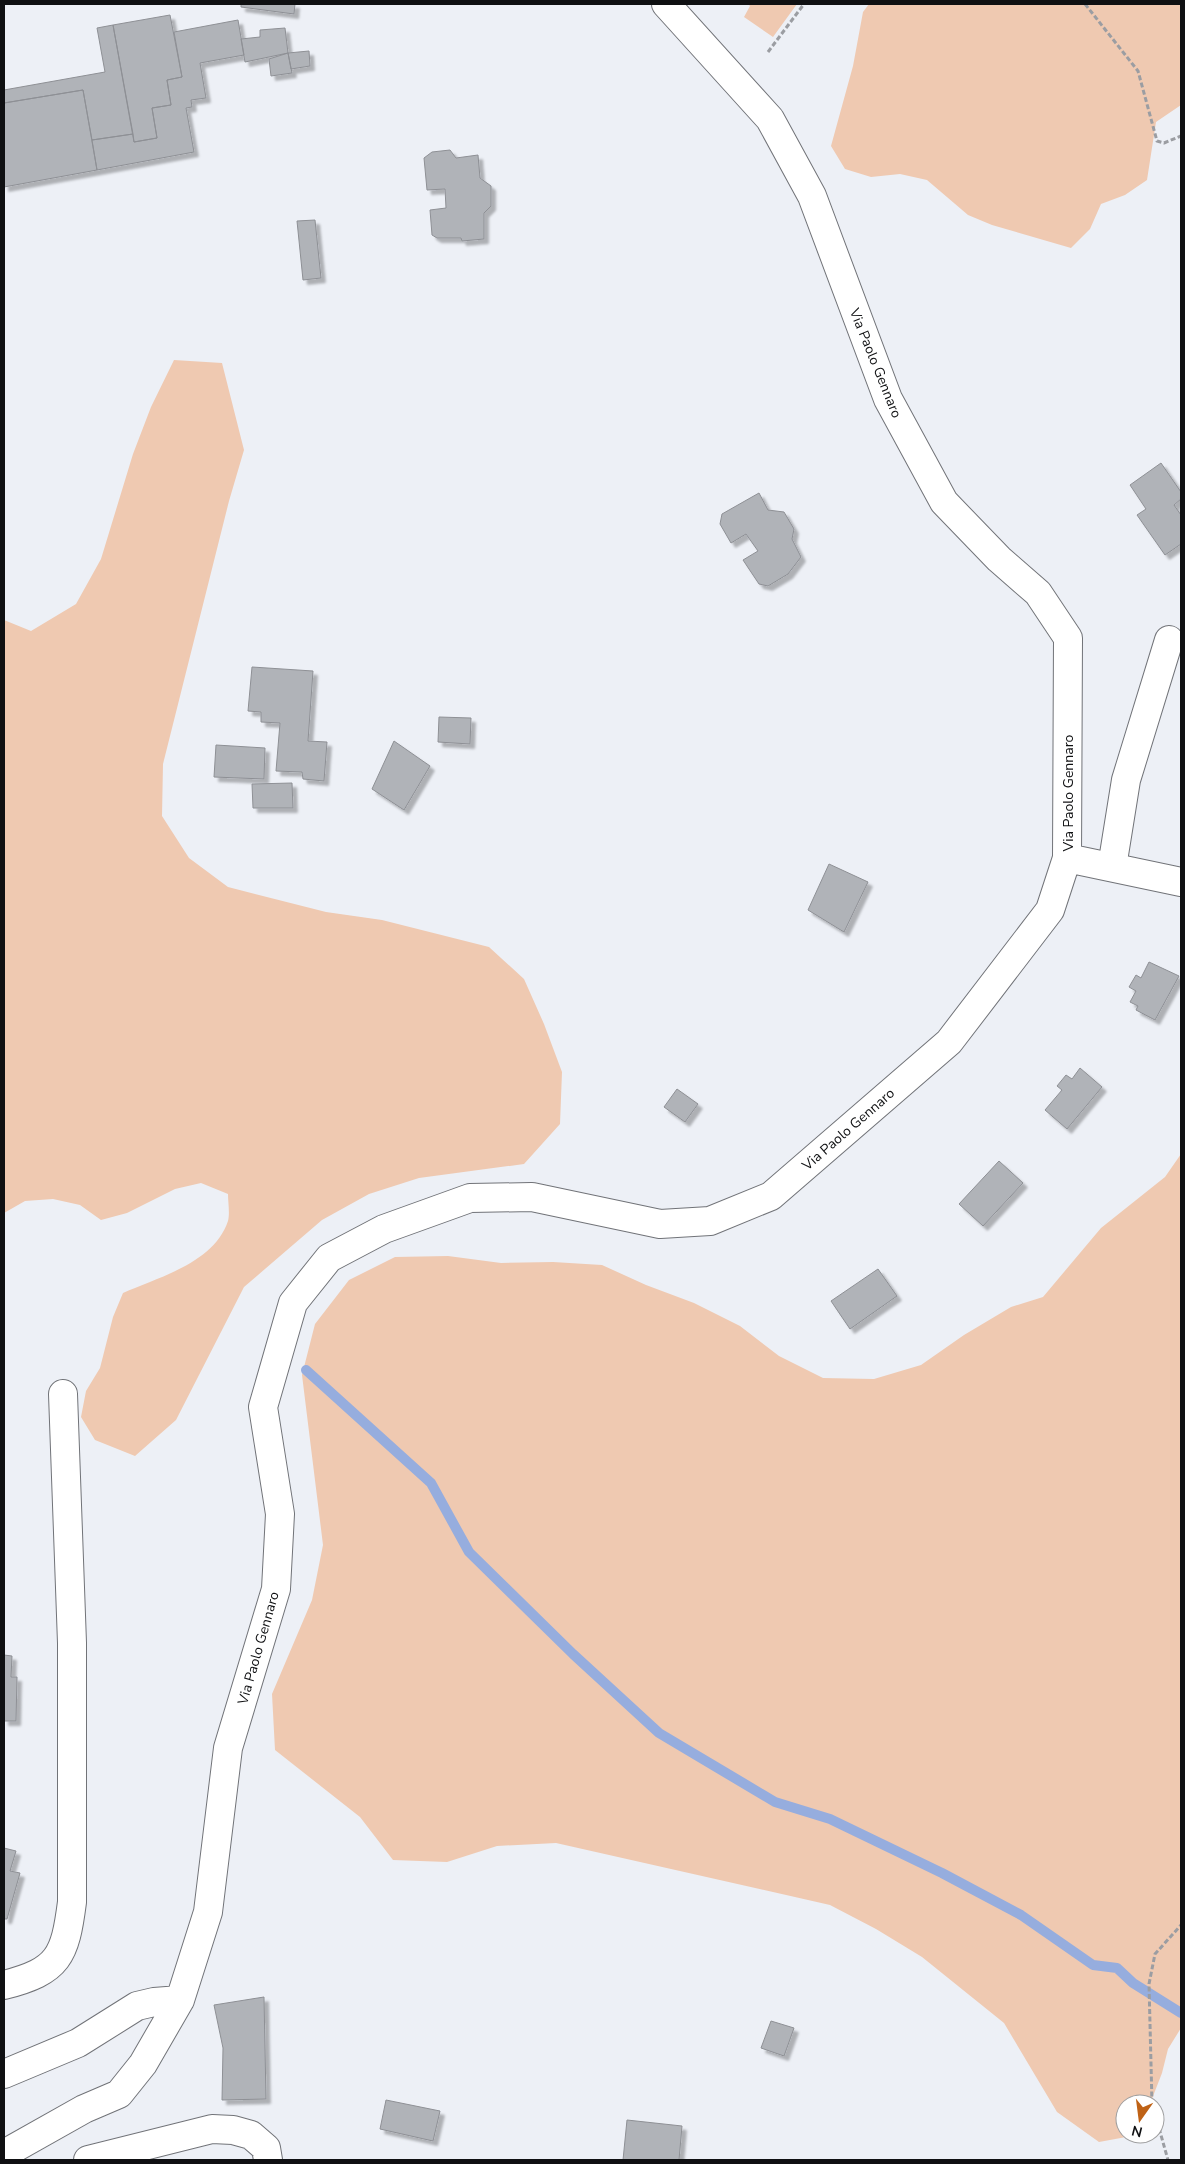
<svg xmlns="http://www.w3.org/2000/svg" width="1185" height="2164" viewBox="0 0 1185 2164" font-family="'Nunito Sans',sans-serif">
	<defs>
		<filter id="shadow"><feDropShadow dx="4.5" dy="4.5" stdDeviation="1" flood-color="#0004"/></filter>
	</defs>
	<rect width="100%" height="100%" fill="#edf0f6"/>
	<path fill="#efc9b1" d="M748 4H797L773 37 744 17 750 6Z
		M869 4H1181V105L1156 122 1147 180 1125 195 1101 204 1090 229 1071 248 992 225 968 215 927 180 900 174 871 177 845 169 831 146 853 66 863 12Z
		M174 360 222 363 244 450 229 501 163 764 162 816 189 858 228 887 326 912 382 920 489 947 524 979 544 1024 562 1072 560 1124 524 1164 419 1178 369 1194 322 1220 244 1287 176 1420 135 1456 95 1440 81 1417 86 1391 100 1368 113 1317 123 1293C159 1277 214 1263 228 1221 230 1213 228 1202 228 1194L201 1183 175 1189 127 1213 101 1220 80 1205 53 1199 25 1201 4 1213V620L31 631 76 604 101 559 133 454 151 407Z
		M1181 1154V2028L1168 2049 1162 2073 1150 2104H1125V2134L1137 2135 1099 2142 1057 2112 1004 2023 922 1957 876 1929 830 1905 556 1843 497 1846 447 1862 393 1860 360 1817 275 1750 272 1694 312 1600 323 1545 302 1375 315 1324 349 1280 395 1257 448 1256 501 1263 553 1262 602 1265 646 1285 694 1303 740 1326 779 1356 823 1378 874 1379 921 1365 964 1335 1011 1307 1043 1297 1101 1228 1165 1177Z"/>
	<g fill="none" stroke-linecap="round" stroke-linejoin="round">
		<path stroke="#96adde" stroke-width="10" d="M306 1370 431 1483 469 1552 573 1654 659 1733 775 1802 830 1819 942 1873 1021 1915 1093 1965 1117 1968 1133 1983 1181 2013"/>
	</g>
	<path fill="#b0b3b8" stroke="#8e9095" filter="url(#shadow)" d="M241 4H295L294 14 241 7Z
		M170 15 182 77 167 80 171 105 152 108 157 138 134 142 113 25Z
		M238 20 244 55 200 63 206 98 191 100 192 107 186 108 194 152 97 170 92 140 133 134 134 142 157 138 152 108 171 105 167 80 182 77 174 32Z
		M113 25 133 134 92 140 83 90 4 103V90L105 72 97 28Z
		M285 28 288 53 245 62 241 39 260 37V30Z
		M309 51 310 66 291 69 288 53Z
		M288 53 292 73 271 76 269 59Z
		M83 90 97 170 4 187V103Z
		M450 150 456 158 478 155 480 178 491 186V206L484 213V239L462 241 461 238H437L432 235 430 210 446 208 445 189 427 190 424 158 432 152Z
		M315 220 321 278 303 280 297 221Z
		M1161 463 1181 492V499L1174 505 1181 515V544L1165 555 1137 515 1146 509 1130 485Z
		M759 493 768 510 784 512 794 529 792 539 801 557 788 574 768 586 759 584 743 560 758 551 746 534 731 543 720 524 722 514Z
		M252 667 313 671 308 741 327 742 324 781 303 779 302 772 276 771 280 723 261 722V712L248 711Z
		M439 717 471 718 470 744 438 742Z
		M394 741 430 766 404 810 372 789Z
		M216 745 265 748 264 779 214 777Z
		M292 783 293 808H253L252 784Z
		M829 864 868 882 844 932 808 910Z
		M1149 962 1179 976 1155 1020 1136 1010 1138 1006 1130 1002 1136 991 1129 987 1136 975 1141 978Z
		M1080 1068 1102 1087 1067 1129 1045 1110 1062 1090 1057 1086 1066 1075 1072 1079Z
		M677 1089 698 1104 685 1122 664 1107Z
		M999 1161 1023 1183 983 1226 959 1204Z
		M878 1269 897 1296 850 1329 831 1301Z
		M4 1655 12 1656 11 1677H17L16 1721H4Z
		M4 1848 16 1851 10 1871 20 1873 7 1919H4Z
		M264 1997 266 2099 222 2100 223 2048 214 2005Z
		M771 2021 794 2028 784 2056 761 2048Z
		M386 2100 440 2111 433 2141 380 2129Z
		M627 2120 682 2126 679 2160H623Z"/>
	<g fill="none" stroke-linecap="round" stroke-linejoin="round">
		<defs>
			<path id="street" d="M1067 858 1181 882
				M1112 867 1126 780 1169 640
				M4 1985C59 1971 65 1956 72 1902V1643L63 1394
				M4 2074 78 2043 137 2006 154 2002 180 2000
				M4 2154 84 2109 119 2094 143 2064 180 2000 208 1912 228 1748 276 1589 280 1514 263 1407 293 1303 329 1258 384 1229 470 1198 532 1197 660 1224 710 1221 771 1196 949 1042 1050 910 1067 858 1068 638 1038 593 999 559 944 502 888 399 812 196 770 119 666 4
				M88 2160 212 2129 233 2130 251 2135 266 2148 268 2160"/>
		</defs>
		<use href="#street" stroke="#717378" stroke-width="30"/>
		<path stroke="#9b9da2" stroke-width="3" stroke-dasharray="5 2.5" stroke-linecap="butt" d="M1085 4 1138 71 1157 141 1164 143 1181 136
			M768 52 804 4
			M1152 2104 1149 1984 1155 1954 1181 1925
			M1155 2114 1168 2160"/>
		<use href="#street" stroke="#fff" stroke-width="28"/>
	</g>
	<g text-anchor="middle" stroke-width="5" stroke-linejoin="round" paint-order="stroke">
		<g font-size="14" fill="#0f1012" stroke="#fff">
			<text transform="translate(876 363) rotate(68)" y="5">Via Paolo Gennaro</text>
			<text transform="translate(1068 793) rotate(-90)" y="5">Via Paolo Gennaro</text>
			<text transform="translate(848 1129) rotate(-41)" y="5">Via Paolo Gennaro</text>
			<text transform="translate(258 1648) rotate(-74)" y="5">Via Paolo Gennaro</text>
		</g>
	</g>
	<rect width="1185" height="2164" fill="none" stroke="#0f1012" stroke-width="10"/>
	<g transform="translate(1140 2119) rotate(194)"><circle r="24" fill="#ffffff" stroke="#9f9fa0"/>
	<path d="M0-4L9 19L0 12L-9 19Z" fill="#bf6216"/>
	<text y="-8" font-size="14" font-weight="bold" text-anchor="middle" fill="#0f1012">N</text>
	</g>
</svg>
